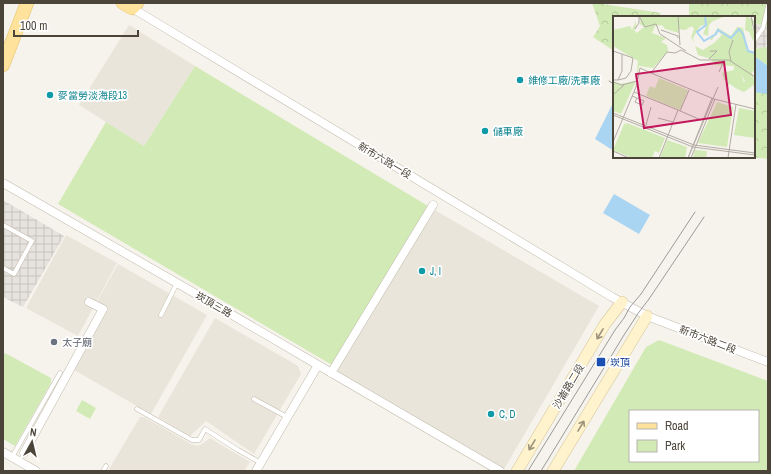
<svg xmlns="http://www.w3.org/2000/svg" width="771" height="474" viewBox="0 0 771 474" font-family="'Archivo Narrow','Noto Sans TC',sans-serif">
	<defs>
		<pattern id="industrial-grid" width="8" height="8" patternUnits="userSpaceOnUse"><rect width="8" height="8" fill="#e6e2dd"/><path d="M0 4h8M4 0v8" fill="none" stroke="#c7c3be"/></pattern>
		<pattern id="forest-crowns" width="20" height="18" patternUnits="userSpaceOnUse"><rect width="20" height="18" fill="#d2eab5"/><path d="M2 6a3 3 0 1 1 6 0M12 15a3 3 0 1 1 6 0" fill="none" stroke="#b6ca9c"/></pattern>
	</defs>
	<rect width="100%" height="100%" fill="#f6f3ec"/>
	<path fill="#eae5da" d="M129 25 195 66 144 146 79 105Z
		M428 206 599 306 503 471H490L326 375Z
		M66 235 117 263 78 336 26 308Z
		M118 264 207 315 151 414 74 370 108 309 97 302Z
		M215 318 298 366 301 374 254 454 206 421 190 436 158 417Z
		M140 417H144L191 444 197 446 202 444 210 438 250 462 244 471H108Z"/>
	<path fill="url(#industrial-grid)" d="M754 23 768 27V36L766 47 754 49Z
		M3 200 64 236 23 307 3 297Z"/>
	<path fill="#d2eab5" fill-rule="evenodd" d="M766 47 768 48V66L757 58H754V49Z
		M195 66 428 206 332 365 58 204 106 122 144 146Z
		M659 340 768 381V471H574L646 347ZM630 411H758V461H630Z
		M5 353 51 378V383L15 446 3 439V356Z
		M82 400 96 408 90 419 76 411Z"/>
	<path fill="url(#forest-crowns)" d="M592 3H596L661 13 659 17H614V51L593 37 600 26Z
		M689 3H768V27L754 23V17H689Z
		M768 90V159L752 157H754V92Z"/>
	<path fill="#a9d4f2" d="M754 58H757L768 66V94L754 92Z
		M614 101V151L595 139Z
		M614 194 650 215 639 234 603 213Z"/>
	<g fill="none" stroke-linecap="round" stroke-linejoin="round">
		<defs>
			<path id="lane" d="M754 41 763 28 768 6
				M3 225 32 241 14 274 3 268
				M161 315 177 283
				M254 399 287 417
				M137 409 192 440H199L205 429 238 450 261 463
				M12 457 60 373
				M103 471 106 466"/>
			<path id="street" d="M132 8 612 297 647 316 768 362
				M3 183 217 306 318 365 256 471
				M318 365 500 471
				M331 373 433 205
				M3 452 36 471
				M24 453 103 309 89 302"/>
			<path id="secondary" d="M517 471 605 324 622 302
				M553 471 647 316"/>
			<path id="primary" d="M123 3 132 8 137 3
				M3 65 27 3"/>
		</defs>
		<use href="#lane" stroke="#c2bbae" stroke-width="5"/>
		<use href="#street" stroke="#c2bbae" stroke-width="9"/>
		<use href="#secondary" stroke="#d6c79b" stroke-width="12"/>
		<use href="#primary" stroke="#e6c16a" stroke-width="14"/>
		<use href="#lane" stroke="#fff" stroke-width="4"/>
		<use href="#street" stroke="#fff" stroke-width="8"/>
		<use href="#secondary" stroke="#fff3cd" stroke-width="11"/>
		<use href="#primary" stroke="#ffe39c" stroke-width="13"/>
		<path stroke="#9a9a9a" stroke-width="1" d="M609 81 614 84
			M528 471 615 330 624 318 630 307 641 294 695 212
			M541 471 624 335 639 312 649 299 704 217"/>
	</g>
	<defs><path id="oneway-shaft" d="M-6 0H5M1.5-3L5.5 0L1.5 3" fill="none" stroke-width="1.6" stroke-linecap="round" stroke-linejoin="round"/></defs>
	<g stroke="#9c937c">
		<use href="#oneway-shaft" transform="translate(600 334) rotate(121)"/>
		<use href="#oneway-shaft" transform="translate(581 426) rotate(-59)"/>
		<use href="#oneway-shaft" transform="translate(532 445) rotate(121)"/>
	</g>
	<g fill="#0f9aa8" stroke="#fff" stroke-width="1.5">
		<circle cx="520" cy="80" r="4"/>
		<circle cx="50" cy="95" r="4"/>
		<circle cx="485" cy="131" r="4"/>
		<circle cx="422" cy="271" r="4"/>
		<circle cx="491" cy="414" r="4"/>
	</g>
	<circle fill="#6b7280" stroke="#fff" stroke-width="1.5" cx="54" cy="342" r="4"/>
	<rect fill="#1a4fb4" stroke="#fff" stroke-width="1.5" x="596" y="357" width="10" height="10" rx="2"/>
	<g text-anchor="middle" stroke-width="3.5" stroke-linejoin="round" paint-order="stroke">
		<g font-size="10" fill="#0d838f" stroke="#fff" text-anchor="start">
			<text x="528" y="84">維修工廠/洗車廠</text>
			<text x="58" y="99">麥當勞淡海段13</text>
			<text x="493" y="135">儲車廠</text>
			<text x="430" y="275">J, I</text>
			<text x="499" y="418">C, D</text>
		</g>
		<g font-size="10" fill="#4b4439" stroke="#fff">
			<text transform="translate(385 160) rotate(31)" y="4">新市六路一段</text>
			<text transform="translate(214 304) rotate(30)" y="4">崁頂三路</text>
			<text transform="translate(708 339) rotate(21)" y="4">新市六路二段</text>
			<text transform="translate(568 386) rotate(-59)" y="4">沙崙路二段</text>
		</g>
		<g font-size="10" fill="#5b616d" stroke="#fff" text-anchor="start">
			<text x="62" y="346">太子廟</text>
		</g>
		<g font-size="10" fill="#164399" stroke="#fff" text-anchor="start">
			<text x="610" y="366">崁頂</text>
		</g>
	</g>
	<g transform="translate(613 16)">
		<rect width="142" height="142" fill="#f6f3ec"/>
		<path d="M124 57 129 60 131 67 124 73 117 68 114 70 113 67ZM46 62 75 74 67 94 33 80 37 70 42 72ZM104 86 120 91 114 131 85 127ZM126 92 142 95V122L121 119ZM12 106V109L14 107 52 122 46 137 42 135 39 142H19L0 134ZM54 124 74 131 72 142H47ZM82 134 94 135 93 142H80Z" fill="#d2eab5"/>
		<path d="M28 0H113L100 5 96 9 95 20 90 18 94 8 87 10 80 22 81 27 78 21 81 13 79 10 72 14 66 13V17L52 13 49 9 42 10 39 17 53 22 48 26 54 29 55 35 40 52 26 50 23 65 8 98 0 95V65L7 68 23 65 25 45 0 30V14L17 10 19 14 23 5V11L21 14 24 17 31 11 27 8ZM133 0 142 5 139 11 142 18 140 25 136 16 132 14ZM124 11 130 12 135 34 142 36V54L139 56 142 68 131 76 124 73 132 65 129 60 124 57 116 65 111 64 109 57 121 54V50L102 49 98 43 85 39 82 30 90 34 101 27 109 19 105 15 99 24H97L105 12 118 20Z" fill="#d2eab5"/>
		<path fill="none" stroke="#a9d4f2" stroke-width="2" d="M92 0 93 9 84 16 91 25 103 18 105 14 118 22 126 13 130 18 135 35 142 37"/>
		<path fill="none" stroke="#b2ada4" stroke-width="1" d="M26 0 32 11 43 8 47 18 73 35M65 0 67 29M138 0 142 18M22 13 26 7V0M48 14 65 20V22M0 35 9 38V55L5 64H0M96 43 104 35H97M118 45 116 36 120 24M106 56 111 44M38 57 101 83 142 93M5 64 13 62 18 55 20 42 9 38M0 66 9 69 24 65M21 76 65 94 46 142M0 79 11 69M19 80 31 85 29 89 22 86 24 82M65 94 88 104M67 95 76 74M0 97 81 129 142 137M0 99 80 131 142 139M45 102 60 106M33 109 38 91M0 126 23 71 27 52 38 57 54 36 62 37 68 34 87 44H116L142 61M0 135 16 142M75 142 99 82M75 142 105 71M78 142 102 83M115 142 123 88"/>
		<path fill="#c2185b" fill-opacity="0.15" stroke="#c2185b" stroke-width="2" d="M111 46 118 99 31 112 23 58Z"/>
		<rect width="142" height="142" fill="none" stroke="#4b4439" stroke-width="2"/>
	</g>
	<rect width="771" height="474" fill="none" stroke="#4b4439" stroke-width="8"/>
	<rect x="629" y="410" width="130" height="52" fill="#ffffff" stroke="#b7b4b0"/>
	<rect x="637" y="423" width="20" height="6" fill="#ffe39c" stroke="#b7b4b0"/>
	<text x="665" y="430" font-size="12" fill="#4b4439">Road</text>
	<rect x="637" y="440" width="20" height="12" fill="#d2eab5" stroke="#b7b4b0"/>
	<text x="665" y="450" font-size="12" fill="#4b4439">Park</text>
	<g transform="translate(32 442) rotate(8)" stroke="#ffffff" stroke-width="3" paint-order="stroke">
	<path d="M0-3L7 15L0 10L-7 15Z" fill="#4b4439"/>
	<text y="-6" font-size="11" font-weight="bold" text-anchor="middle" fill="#4b4439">N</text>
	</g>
	<path d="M14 30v6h124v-6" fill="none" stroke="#4b4439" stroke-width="2"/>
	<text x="20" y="30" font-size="12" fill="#4b4439" stroke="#ffffff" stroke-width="3" paint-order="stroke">100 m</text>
</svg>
